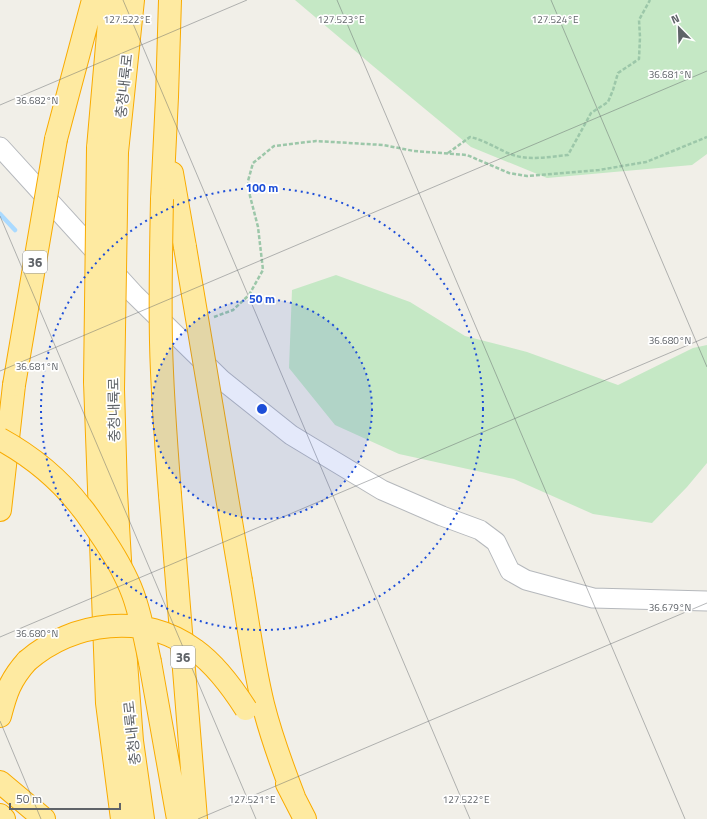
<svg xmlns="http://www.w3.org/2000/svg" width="707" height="819" viewBox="0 0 707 819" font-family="'Titillium Web','Noto Sans KR',sans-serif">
	<rect width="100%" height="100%" fill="#f1efe8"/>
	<path fill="#c5e8c5" d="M295 0H707V154L692 165 547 178 471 147 373 66Z
		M336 275 410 302 465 336 527 352 618 385 693 348 707 345V463L687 487 652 523 593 514 514 479 399 454 335 425 289 368 292 290Z"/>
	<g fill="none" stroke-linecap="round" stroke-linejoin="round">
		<path stroke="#aadaff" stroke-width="4.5" d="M0 214 15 230"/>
		<defs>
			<path id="tertiary" d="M0 147 134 294 222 380 291 435 382 490 442 516 480 530 496 542 510 571 526 580 593 598 707 601"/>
			<path id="trunk" d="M56 139 93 0
				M98 148 111 0
				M117 152 133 0
				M172 173 185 247
				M162 199 167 97 170 0
				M95 382 107 703 122 819
				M113 389 116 492 126 662 132 741 143 819
				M170 495 196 819
				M0 510 14 385
				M241 581C248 622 253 663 263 704 271 736 282 766 294 797
				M150 662 178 819
				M0 716C6 693 10 680 27 661
				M0 782 44 819
				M287 784 305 819
				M0 815 4 819"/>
		</defs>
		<use href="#tertiary" stroke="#b5b8bc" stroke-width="21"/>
		<use href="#trunk" stroke="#f9ab00" stroke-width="24"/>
		<path stroke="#9cc7a9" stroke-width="2.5" stroke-dasharray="4 2" stroke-linecap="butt" d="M448 153 470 137C484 140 496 148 510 154 529 161 548 157 568 155L591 113 608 102 613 90 618 73 639 59 640 37 639 20 650 0
			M214 317 233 310 249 295 263 270 258 227 250 196 248 181 253 163 274 146 316 141 383 145 414 151 467 155 509 173 527 176 599 170 646 162 707 137"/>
		<use href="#tertiary" stroke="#fff" stroke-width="19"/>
		<use href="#trunk" stroke="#feeaa1" stroke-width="22"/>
		<defs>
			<path id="trunk-bridge" d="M162 199C161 247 160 295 161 342 162 393 166 444 170 495
				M185 247 241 581
				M95 382 98 148
				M14 385 56 139
				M113 389 117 152
				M0 439C31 456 60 480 81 507 88 515 93 524 99 532 112 551 125 572 133 594 141 616 145 639 150 662
				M27 661C73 621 145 612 195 650 216 665 232 687 246 709"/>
		</defs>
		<use href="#trunk-bridge" stroke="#f9ab00" stroke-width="24" stroke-linecap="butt"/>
		<use href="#trunk-bridge" stroke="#feeaa1" stroke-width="22"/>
	</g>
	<path fill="none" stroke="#5f6368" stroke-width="1" stroke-opacity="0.45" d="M123 0 470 819M337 0 685 819M551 0 707 367M0 105 247 0M0 216 256 819M0 371 707 71M0 637 707 337M0 721 41 819M198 819 707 603"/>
	<circle cx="262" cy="409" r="110" fill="#1d4ed8" fill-opacity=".12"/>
	<g fill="none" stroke="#1d4ed8" stroke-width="2" stroke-dasharray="2 4">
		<circle cx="262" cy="409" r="110"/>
		<circle cx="262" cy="409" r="221"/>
	</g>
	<g text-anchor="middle" stroke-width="3.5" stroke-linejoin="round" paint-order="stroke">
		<g fill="#fff" stroke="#8f9295" stroke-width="1">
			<rect x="23" y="251" width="24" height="22" rx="3"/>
			<rect x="171" y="646" width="24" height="22" rx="3"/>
		</g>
		<g font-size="13" font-weight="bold" fill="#5f6368">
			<text x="35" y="267">36</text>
			<text x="183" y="662">36</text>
		</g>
		<g font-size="14" fill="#5f6368" stroke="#fff">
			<text transform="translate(124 86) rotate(-84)" y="5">충청내륙로</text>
			<text transform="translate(114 410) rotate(-91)" y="5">충청내륙로</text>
			<text transform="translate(132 733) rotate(-96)" y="5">충청내륙로</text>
		</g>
	</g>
	<g font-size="10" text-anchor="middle" fill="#5f6368" stroke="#fff" stroke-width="3.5" stroke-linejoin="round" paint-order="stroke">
		<text x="127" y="23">127.522°E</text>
		<text x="341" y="23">127.523°E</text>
		<text x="555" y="23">127.524°E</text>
		<text x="670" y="78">36.681°N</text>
		<text x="37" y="104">36.682°N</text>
		<text x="670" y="344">36.680°N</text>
		<text x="37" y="370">36.681°N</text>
		<text x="670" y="611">36.679°N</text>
		<text x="37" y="637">36.680°N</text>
		<text x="252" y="803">127.521°E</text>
		<text x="466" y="803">127.522°E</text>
	</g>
	<circle cx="262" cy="409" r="6" fill="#1d4ed8" stroke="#fff" stroke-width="2"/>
	<g font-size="12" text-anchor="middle" font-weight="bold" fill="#1d4ed8" stroke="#fff" stroke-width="3.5" stroke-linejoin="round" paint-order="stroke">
		<text x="262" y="192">100 m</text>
		<text x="262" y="303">50 m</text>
	</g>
	<g transform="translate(679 28) rotate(337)" stroke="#ffffff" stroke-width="3" paint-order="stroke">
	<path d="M0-3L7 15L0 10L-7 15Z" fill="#5f6368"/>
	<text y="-6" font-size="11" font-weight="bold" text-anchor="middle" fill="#5f6368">N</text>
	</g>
	<path d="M10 803v6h110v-6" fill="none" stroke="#5f6368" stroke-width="2"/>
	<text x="16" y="803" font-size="12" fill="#5f6368" stroke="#ffffff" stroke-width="3" paint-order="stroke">50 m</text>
</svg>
